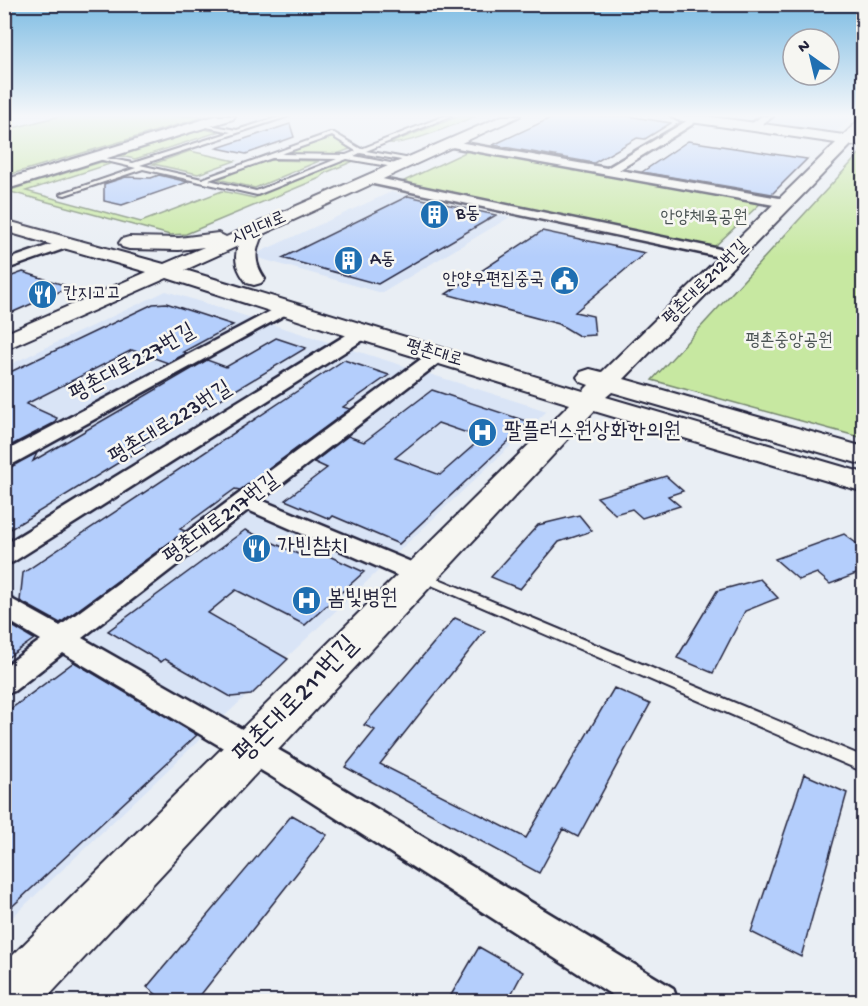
<svg xmlns="http://www.w3.org/2000/svg" width="868" height="1006" font-family="'Gochi Hand','Poor Story',sans-serif">
<rect width="100%" height="100%" fill="#e9eef4"/>
<filter id="ink" filterUnits="userSpaceOnUse"><feTurbulence type="fractalNoise" baseFrequency=".0167" numOctaves="2"/><feDisplacementMap in="SourceGraphic" scale="12" xChannelSelector="R" yChannelSelector="G"/><feConvolveMatrix kernelMatrix="1 2 1 2 8 2 1 2 1" color-interpolation-filters="sRGB"/></filter>
<g filter="url(#ink)">
<path fill="#d9e4f6" d="M720,116H853L836,132Z
M391,192L510,217L382,293L251,256Z
M166,291L547,411L5,924V367Z"/>
<path fill="#c7e8a1" stroke="#74856e" stroke-width="1.5" d="M60,116H207L5,176V130Z
M459,116H476C459,123 406,146 390,143Z
M204,129L218,132L135,159L120,156Z
M326,138H334L350,149L334,155L291,154L288,152Z
M472,149L763,201L714,247L402,182Z
M863,150V438L652,380Z
M190,151L235,161L198,174L153,164Z
M350,159L356,160L325,173L320,178L186,234L170,235L7,191L101,162L110,164L26,191L141,222L222,191L254,198Z
M268,160L319,161L255,188L218,179Z"/>
<path fill="#b4cefc" stroke="#22223b" stroke-width="1.5" fill-rule="evenodd" d="M555,116H627L671,123L645,139L637,138L594,163L493,145Z
M290,124L294,137L246,154L217,148Z
M688,141L807,159L772,194L642,172Z
M159,175L188,182L122,205L104,201V184L126,177L151,178Z
M408,196L496,215L378,284L282,258Z
M542,231L645,253L575,312L593,316L595,335L579,336L559,324L446,294Z
M23,272L70,287L4,316V279Z
M166,303L233,325L183,352L187,353L168,363L132,350L26,404L57,418L54,423L4,449V375L153,304Z
M276,338L306,348L142,446L144,447L4,533V469L37,453L33,461L207,360L226,367Z
M344,360L389,375L343,407L350,409L240,490L235,489L180,529L185,531L60,623L20,601L23,573Z
M432,390L529,422L399,544L333,516L330,519L285,500L327,468L314,462L348,436L364,442ZM438,423L482,438L440,475L395,458Z
M666,476L683,491L668,496L680,506L642,518L632,509L615,514L597,497Z
M579,515L592,531L559,542L520,589L491,577L538,525Z
M245,530L298,554L307,546L364,572L305,625L236,590L208,613L288,659L251,695L231,697L165,659L161,662L108,631Z
M844,534L864,549V571L830,584L817,573L799,580L775,559Z
M760,579L778,598L745,611L713,673L677,658L717,591Z
M455,618L485,631L380,764L526,838L614,688L650,704L578,837L563,829L539,873L345,767L375,730L364,725Z
M4,621L34,639L4,660Z
M74,662L197,735L4,914V714Z
M804,774L847,793L801,957L751,932Z
M292,815L327,835L195,1002H166L147,987Z
M479,947L523,972L507,1002H447Z"/>
<g fill="none" stroke-linecap="round" stroke-linejoin="round">
<defs>
<path id="lane" d="M282,116H289L140,165L202,179L330,133H334L361,149L444,116H451L366,151L411,159L413,162L360,153L354,156L401,165L399,168L347,159L257,195L143,169L65,195L60,194L136,168L94,158V156L133,163L231,132L197,125V123L237,130ZM332,136L356,151L346,155L281,154ZM272,158L337,159L256,191L209,180Z
M420,571L864,757V772L415,578L413,575L415,572Z"/>
<path id="street" d="M762,116H773L757,128H751V124Z
M690,119L695,122L693,124L619,170L785,199L791,203L789,206L785,207L452,147L447,144L452,141L607,168Z
M368,176L734,252L741,256L734,260L364,182V178Z
M67,239L74,243L72,246L4,270V261Z
M284,304L290,306L292,309L290,312L11,465L4,467V452Z
M362,328L368,329L370,333L368,337L13,562L4,564V545L356,329Z
M438,350L444,351L447,355L444,359L261,500L428,569L431,575L428,581L419,583L410,581L248,510L82,638L291,757L673,988L678,1002H623L269,775L63,653L14,691L4,694V667L41,640L4,618V597L13,600L60,626L432,351Z"/>
<path id="secondary" d="M215,116H235L233,119L4,190V180Z
M502,116H520L263,234C254,251 254,263 265,279L261,283L254,285L247,283C238,271 233,261 238,246L185,270L583,391L589,385L581,382L577,377L581,372L590,369L602,372L836,143L677,120L671,116H704L844,135L859,120L864,119V131L858,137L864,138V146L851,145L624,379L864,447V465L612,392L606,397L864,473V492L594,411L43,1002H4V964L570,404L354,338L167,278L4,350V334L147,272L4,231V220L164,264L204,247L179,250L129,249L122,247L119,243L122,239L129,237L179,238L218,233L226,237Z"/>
</defs>
<use href="#lane" stroke="#22223b" stroke-width="4"/>
<use href="#street" stroke="#22223b" stroke-width="5"/>
<use href="#secondary" stroke="#22223b" stroke-width="4"/>
<use href="#lane" fill="#f6f6f2" fill-rule="evenodd"/>
<use href="#street" fill="#f6f6f2" fill-rule="evenodd"/>
<use href="#secondary" fill="#f6f6f2" fill-rule="evenodd"/>
</g>
</g>
<linearGradient id="sky" x2="0" y2="1"><stop stop-color="#7dbce3"/><stop offset="0.45" stop-color="#f5f7fa"/><stop offset="1" stop-color="#f5f7fa" stop-opacity="0"/></linearGradient>
<rect width="868" height="257" fill="url(#sky)"/>
<defs>
<symbol id="building-disc" viewBox="-11 -11 22 22"><circle r="9.5" fill="#1f6fb2" stroke="#f6f6f2"/><path d="M-4-6H4V6H1V3H-1V6H-4ZM-2.5-4.3h1.7v1.8h-1.7ZM.8-4.3h1.7v1.8H.8ZM-2.5-1h1.7V.8h-1.7ZM.8-1h1.7V.8H.8Z" fill="#fff"/></symbol>
<symbol id="civic-disc" viewBox="-11 -11 22 22"><circle r="9.5" fill="#1f6fb2" stroke="#f6f6f2"/><path d="M-.6-6.5H3V-4.5H.6V-3L4-1V1h2V6H-6V1h2V-1L-.6-3ZM-1.2 2.5V6h2.4V2.5Z" fill="#fff"/></symbol>
<symbol id="restaurant-disc" viewBox="-11 -11 22 22"><circle r="9.5" fill="#1f6fb2" stroke="#f6f6f2"/><path d="M-5-6h1v4h1v-4h1v4h1v-4h1v5L-1.5 .5V6h-2V.5L-5-1ZM5-6V6H3V1.5H1.5Q1.5-4 5-6Z" fill="#fff"/></symbol>
<symbol id="hospital-disc" viewBox="-11 -11 22 22"><circle r="9.5" fill="#1f6fb2" stroke="#f6f6f2"/><path d="M-5-5h3v3.5h4V-5h3V5h-3V1.5h-4V5h-3Z" fill="#fff"/></symbol>
</defs>
<g fill-rule="evenodd">
<use href="#building-disc" x="418" y="198" width="33" height="33"/>
<use href="#building-disc" x="332" y="244" width="33" height="33"/>
<use href="#civic-disc" x="548" y="264" width="33" height="33"/>
<use href="#restaurant-disc" x="26" y="278" width="33" height="33"/>
<use href="#hospital-disc" x="466" y="416" width="33" height="33"/>
<use href="#restaurant-disc" x="240" y="532" width="33" height="33"/>
<use href="#hospital-disc" x="290" y="584" width="33" height="33"/>
</g>
<g text-anchor="middle" dominant-baseline="central" stroke-width="5" stroke-linejoin="round" paint-order="stroke">
<g font-size="18" fill="#22223b" stroke="#f6f6f2" text-anchor="start">
<text x="456" y="214">B동</text>
<text x="370" y="260">A동</text>
<text x="544" y="280" text-anchor="end">안양우편집중국</text>
<text x="63" y="294">칸지고고</text>
</g>
<g font-size="18" fill="#4b5454" stroke="#f6f6f2">
<text x="704" y="218">안양체육공원</text>
<text x="789" y="341">평촌중앙공원</text>
</g>
<g font-size="18" fill="#22223b" stroke="#f6f6f2">
<text transform="translate(259 229) rotate(-24)">시민대로</text>
<text transform="translate(706 283) rotate(-45)">평촌대로212번길</text>
<text transform="translate(434 354) rotate(16)">평촌대로</text>
</g>
<g font-size="22" fill="#22223b" stroke="#f6f6f2">
<text transform="translate(133 364) rotate(-29)">평촌대로227번길</text>
<text transform="translate(171 424) rotate(-32)">평촌대로223번길</text>
<text transform="translate(222 520) rotate(-37)">평촌대로217번길</text>
</g>
<g font-size="22" fill="#22223b" stroke="#f6f6f2" text-anchor="start">
<text x="504" y="433">팔플러스원상화한의원</text>
<text x="277" y="548">가빈참치</text>
<text x="327" y="600">봄빛병원</text>
</g>
<g font-size="27" fill="#22223b" stroke="#f6f6f2">
<text transform="translate(297 701) rotate(-46)">평촌대로211번길</text>
</g>
</g>
<rect width="868" height="1006" fill="none" stroke="#f6f6f2" stroke-width="24"/>
<rect x="12" y="12" width="844" height="982" fill="none" stroke="#22223b" stroke-width="2" filter="url(#ink)"/>
<g transform="translate(811 57) rotate(326)"><circle r="28" fill="#f6f6f2" stroke="#a1a1a9" stroke-width="1.5"/>
<path d="M0-4.5L10 22L0 15L-10 22Z" fill="#1f6fb2"/>
<text y="-9" font-size="16" font-weight="bold" text-anchor="middle" fill="#22223b">N</text>
</g>
</svg>
